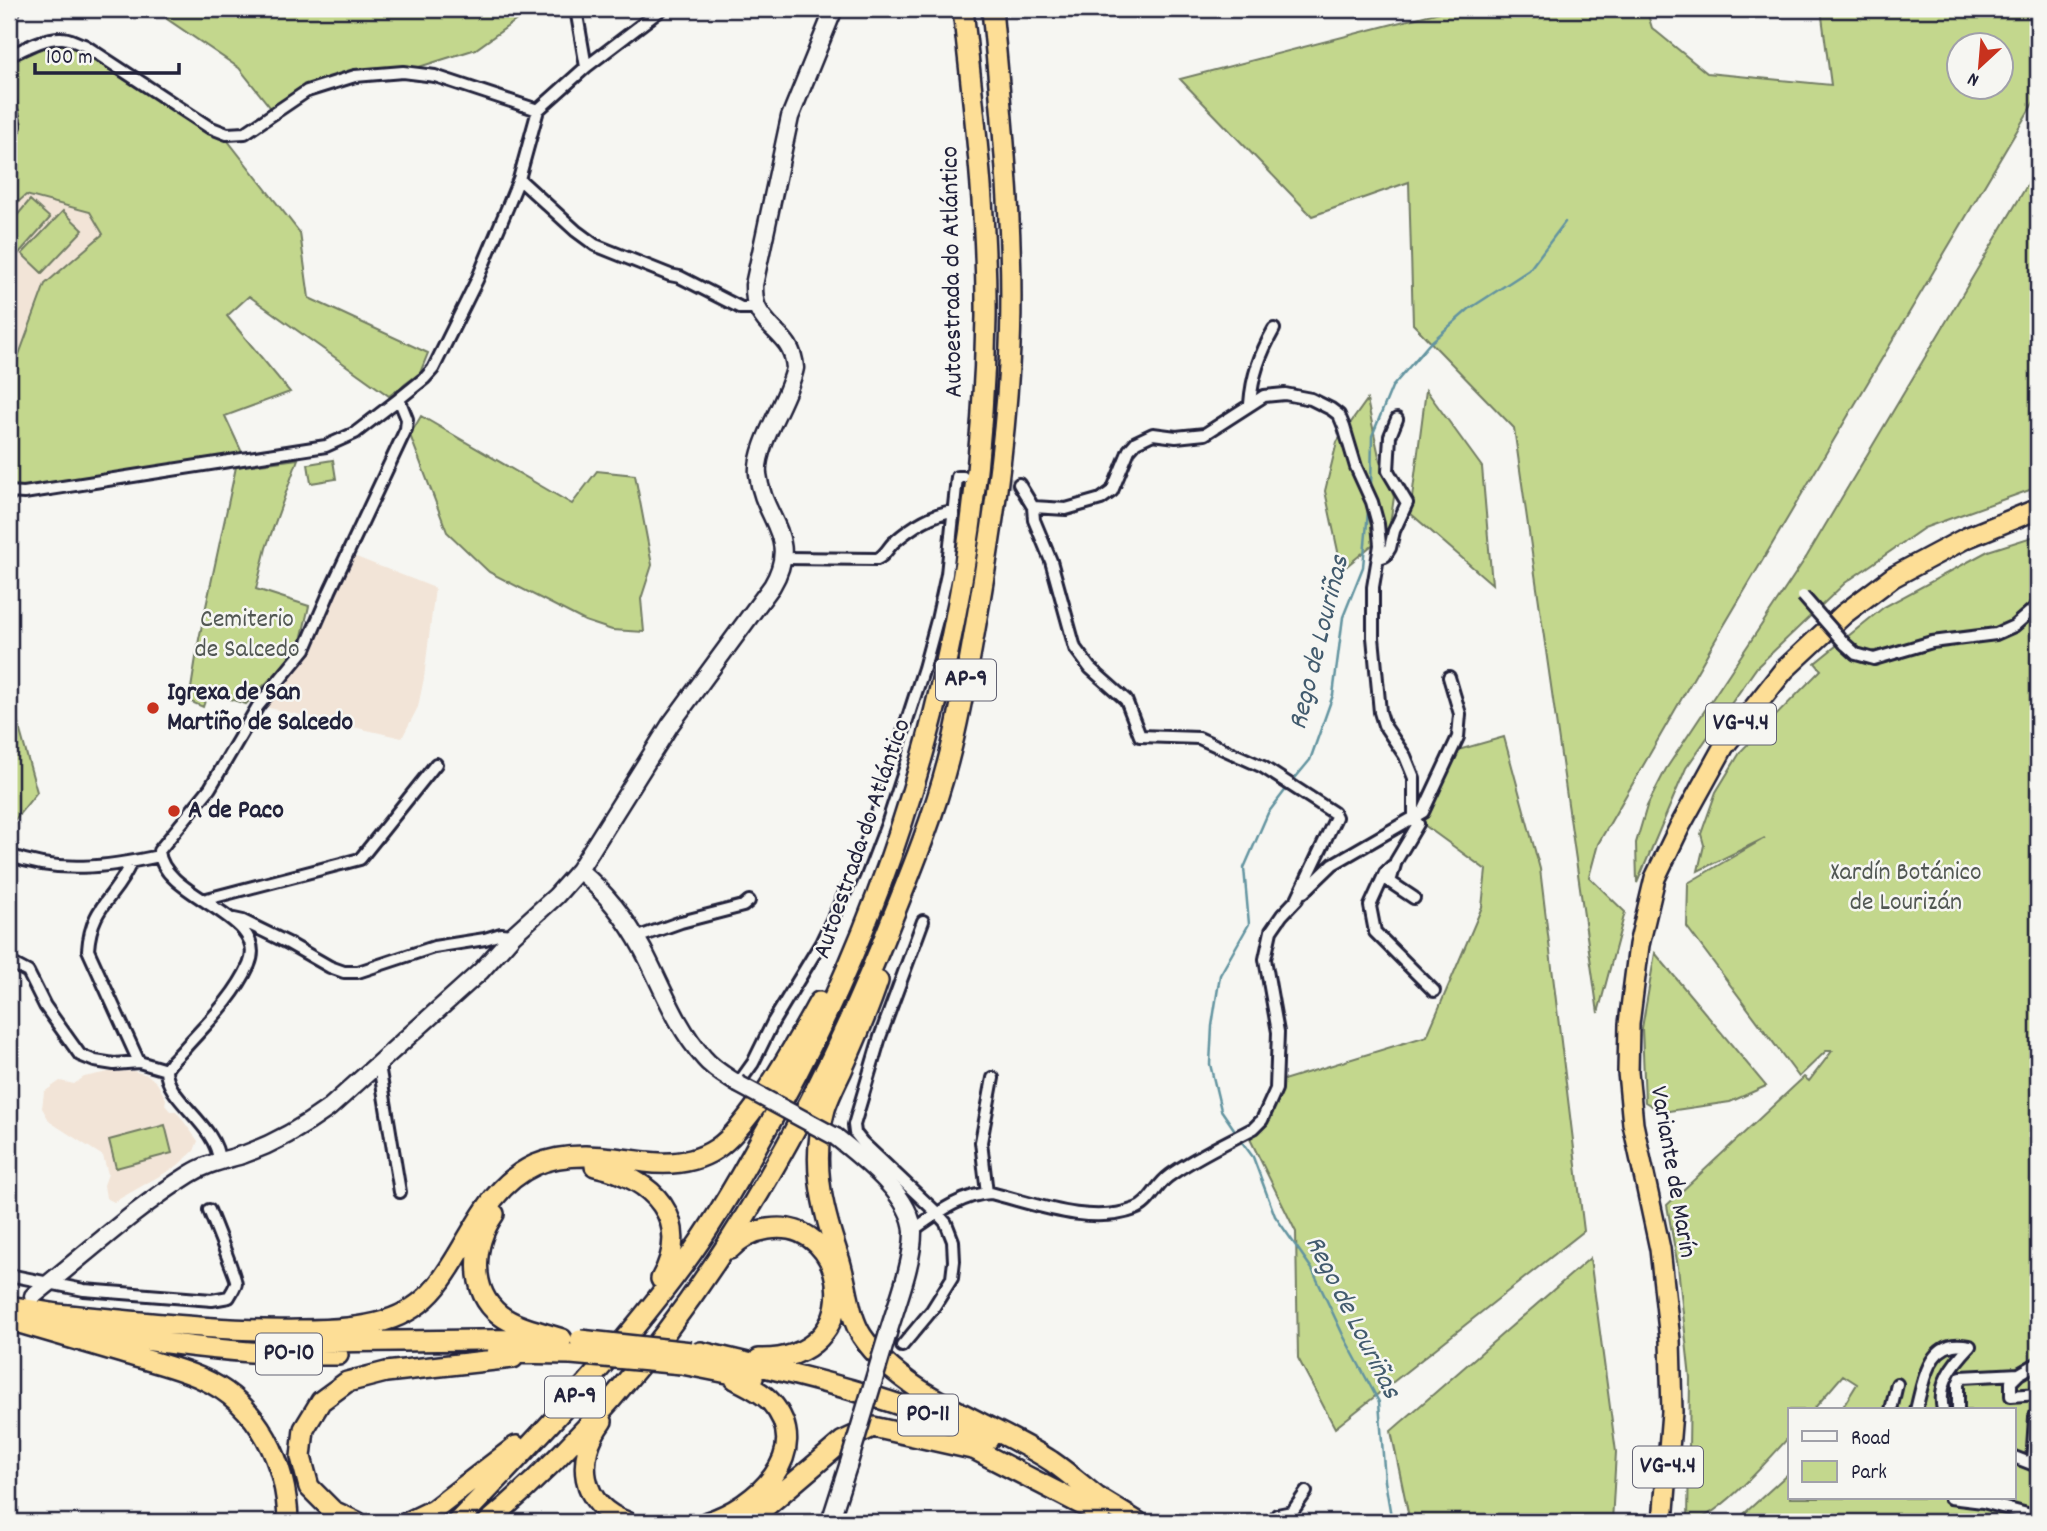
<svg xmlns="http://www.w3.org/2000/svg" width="2047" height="1531" font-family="Dekko,sans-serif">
<rect width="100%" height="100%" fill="#f6f6f2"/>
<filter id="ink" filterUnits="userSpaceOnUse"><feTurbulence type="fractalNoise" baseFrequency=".0143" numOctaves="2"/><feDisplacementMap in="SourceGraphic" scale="14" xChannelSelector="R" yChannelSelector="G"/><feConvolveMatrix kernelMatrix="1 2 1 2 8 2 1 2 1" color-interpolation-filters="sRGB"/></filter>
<g filter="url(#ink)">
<path fill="#f2e4d7" d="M26,195L90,212L103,234L45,284L16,363L9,360V213Z
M351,555L435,588L424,678L418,707L402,738L265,707L308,653Z
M133,1071L148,1075L157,1083L166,1099L165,1105L170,1111H176L198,1141L194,1151L177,1166L114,1202L106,1198L104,1185L108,1174L103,1156L50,1122L42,1108L44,1092L60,1081L74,1084L84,1077L108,1072Z"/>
<path fill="#c3d78d" stroke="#727c64" stroke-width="2" fill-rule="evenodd" d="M170,9H532L476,49L403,72L307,91L274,112L239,68L167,19Z
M1451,9H1646L1652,28L1707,73L1831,85L1821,9H2038V95L1713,644L1598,844L1589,877L1625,912L1598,1013L1514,428L1413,324L1409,182L1312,216L1180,79ZM1960,46H2002V88H1960Z
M61,38L113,70L163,97L228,141L300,233L309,298L428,353L420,373L389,396L249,296L227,316L290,392L225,416L245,459L86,484L9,488V382L45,284L103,234L90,212L26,195L9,210V139L15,126L9,111V58Z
M2038,167V487L1924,528L1845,583L1757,667L1686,768L1637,883L1636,843L1647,806L1666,769L1807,556Z
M30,200L50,218L12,261L9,258V225Z
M63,211L83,230L42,273L22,254Z
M1426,390L1482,467L1492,584L1410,513Z
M1367,400L1380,461L1394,497L1389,531L1342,570L1325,491L1337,442Z
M421,416L572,504L597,471L635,475L652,565L641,599L644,632L612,630L585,621L489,572L447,532L410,435Z
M298,459L266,548L256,589L309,606L299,649L246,704L208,692L203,707L189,701L199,639L236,467Z
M333,460L336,479L311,483L308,464Z
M2038,535V1522H1735L1790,1472V1498H2014V1410H1841L1857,1384L1843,1375L1813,1410H1790V1436C1770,1458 1715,1522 1688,1522L1690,1378L1678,1267L1667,1205L1804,1077L1809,1081L1832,1051H1826L1799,1077L1687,927L1688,883L1765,838L1698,871L1704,845L1701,834L1716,792L1741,751L1821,670L1815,663L1884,607L1988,551Z
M9,691L37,792L9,827Z
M1504,737L1540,869L1584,1231L1335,1428L1298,1358L1296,1232L1250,1139L1271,1119L1280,1081L1427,1036L1482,907L1486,870L1420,822L1458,750Z
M1655,953L1766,1086L1730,1102L1662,1112L1645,1102L1642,1028Z
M165,1125L172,1153L116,1168L109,1140Z
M1590,1258L1616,1452L1612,1522H1410L1391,1431Z"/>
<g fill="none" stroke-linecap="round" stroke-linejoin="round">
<path stroke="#6394a0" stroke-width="2.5" d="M1371,487L1372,436L1392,387L1429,344L1469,309L1529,270L1565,222
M1291,783L1310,760L1333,695L1343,617L1363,567L1368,511
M1234,1129L1221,1110L1210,1064L1212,1026L1220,975L1249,924L1244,868L1268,813L1287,788
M1242,1142L1253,1157L1275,1216L1312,1269L1344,1337L1379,1402L1385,1481L1392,1522"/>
<path stroke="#cccccd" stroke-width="10" stroke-dasharray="10 5" stroke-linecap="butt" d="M973,479L1019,484"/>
<defs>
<path id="street" d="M576,9L586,67
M9,19L15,9
M9,56C24,49 45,37 62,38C69,38 77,43 84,45L209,127L227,134L245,133L307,91L355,76L403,72L435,76L538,110
M9,100L15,126L9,139
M519,179L576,231L595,245L670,275L680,277L741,308H757
M1250,404C1252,376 1260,354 1274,329
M1019,484L1033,507L1066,509L1101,499L1112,491L1129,450L1136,442L1153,434L1176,437L1205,434L1264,396L1285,394L1311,399L1331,409L1339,415L1344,427L1356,467L1372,502L1378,524L1380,545L1373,587V637L1380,712L1384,725L1405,756L1414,778V818L1418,824L1396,861L1390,882L1414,898
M9,492L24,493L326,446L355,433L399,399
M784,558L877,559C885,556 887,549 893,543C910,528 931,514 953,511
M1379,558L1385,556L1390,548L1394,531L1407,503L1388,471L1390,436L1397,419
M1845,644L1856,654L1874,659L1932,642L1996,634L2014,626L2038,605
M9,855C58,874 109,867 159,856
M131,862C116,899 91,904 88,950L139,1062
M1392,866L1385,873L1370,906L1375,932L1434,991
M1304,892L1333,864L1423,812L1458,737L1460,714L1449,677
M203,900L360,859L436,764
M234,919L243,921L288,943L330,967L344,972H358L434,947L485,939L501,934L513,935
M636,938L681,922L743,906L749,901
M9,962L28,972L45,1006L80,1055L95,1061L114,1064L139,1062L166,1070
M379,1065L400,1192
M738,1084L753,1063L773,1022L821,943L854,874L875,819L924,668L937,620L947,574L957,477H963
M219,1161C217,1125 166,1100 166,1070C170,1062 177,1057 183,1050C207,1023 234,998 249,965C271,914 163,899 159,851L210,788L258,706L305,649L330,591L406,429L407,419L399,399L425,378L433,369L477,280L508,206L519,179L538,110L586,67L662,9
M987,1193L981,1142L993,1078
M913,1230C936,1214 962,1194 991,1193C1035,1204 1090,1226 1135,1209C1150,1204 1156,1185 1169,1176C1195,1157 1226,1143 1254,1128L1262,1120L1276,1089L1278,1032L1265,959L1271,931L1282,915L1297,899L1336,817L1334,813L1263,767L1199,738L1140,736L1126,700L1090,668L1075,648L1051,561L1034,520L1033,507
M9,1275L84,1290L212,1300L229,1297C231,1293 235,1288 236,1283C237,1279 213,1220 209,1210
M902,1346L932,1310L952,1278L954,1261L953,1241L946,1223L937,1213L863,1143L855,1133L854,1125L880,1037L923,921
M2038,1363L2019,1374L2011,1382V1396L2038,1394
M1891,1410L1897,1384
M1916,1410C1922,1388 1926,1350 1953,1345C1959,1344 1965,1345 1970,1346
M1943,1410C1937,1383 1953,1364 1970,1346
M1958,1410V1384L1961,1377L2019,1374
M2014,1457L2032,1464L2035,1417L2038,1411
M1950,1498L1983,1502L2038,1517
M1274,1522L1277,1515L1292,1512L1306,1492"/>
<path id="secondary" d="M579,870C605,892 627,920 643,950C662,986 676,1027 704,1058C713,1069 726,1076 738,1084
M836,1137C862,1158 912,1196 913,1232C913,1263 897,1303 888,1333
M33,1296C85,1255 134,1209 190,1174C207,1163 226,1160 245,1154C275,1143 303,1127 329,1108L481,971L513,935L556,896L579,870L670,725L772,586C801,537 763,520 758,474C755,445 789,399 795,368C793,336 768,332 757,307C754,300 754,292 754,285L790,117L834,9
M830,1522L848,1466"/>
<path id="highway" d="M878,981C868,1012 855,1041 842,1070C836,1083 829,1096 825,1109C811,1161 821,1205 838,1255C847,1280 848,1315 862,1336C904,1398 991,1422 1051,1461C1067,1472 1082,1485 1097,1497
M595,1166C653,1178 694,1220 661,1279
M494,1214C473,1244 469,1291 500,1315C517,1328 542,1332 562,1339
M730,1249C740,1238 754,1231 768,1229C852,1216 870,1362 759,1359
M9,1306L70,1316
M57,1314C138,1321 219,1332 300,1330C328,1330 357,1329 384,1321C404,1315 423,1303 436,1287C469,1247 484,1188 535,1165C569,1150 609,1157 645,1162C669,1165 695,1163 716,1149C752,1125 797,1041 819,1002
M9,1320C46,1331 84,1342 122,1353C149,1361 177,1367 203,1379C259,1404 287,1464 288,1522
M48,1325C144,1341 240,1356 338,1355
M319,1342L548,1339
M701,1352C799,1375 896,1397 988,1440
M497,1353L571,1354
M682,1364L753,1378
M602,1421C575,1457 579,1505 627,1522
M962,1443L1100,1514
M1089,1492L1138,1522
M357,1522L333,1511L309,1487L301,1457L304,1429L321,1401L347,1382L386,1372L513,1358
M408,1522L433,1510L516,1446
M457,1522C536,1440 615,1357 683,1265C713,1225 738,1181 762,1137C906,889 982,603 986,317C987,213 974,111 963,9
M488,1522C673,1365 804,1143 892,919C913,867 934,815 948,761C960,716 968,669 976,623C991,537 1004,453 1009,366C1016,247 1003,128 992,9
M707,1522C754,1508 816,1453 771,1402C762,1392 747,1385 735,1379
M741,1522L762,1510L843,1441L873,1427L972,1449
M1663,1522L1672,1412L1670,1340L1660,1249L1633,1124L1628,1072L1629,1024L1639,945L1655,878L1680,826L1724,746L1784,670L1844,614L1893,577L1966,538L2038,509"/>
</defs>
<use href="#street" stroke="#22223b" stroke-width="16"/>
<use href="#secondary" stroke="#22223b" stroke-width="21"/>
<use href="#highway" stroke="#22223b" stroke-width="24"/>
<use href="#street" stroke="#f6f6f2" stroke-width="10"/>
<use href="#secondary" stroke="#f6f6f2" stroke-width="16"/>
<use href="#highway" stroke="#fdde96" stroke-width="19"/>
<defs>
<path id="street-bridge" d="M1803,596L1845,644"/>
<path id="secondary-bridge" d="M738,1084L836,1137
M848,1466L888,1333"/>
<path id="highway-bridge" d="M580,1340L691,1352
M571,1354L682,1364"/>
</defs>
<use href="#street-bridge" stroke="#22223b" stroke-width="16" stroke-linecap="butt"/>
<use href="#secondary-bridge" stroke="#22223b" stroke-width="21" stroke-linecap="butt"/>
<use href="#highway-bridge" stroke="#22223b" stroke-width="24" stroke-linecap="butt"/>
<use href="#street-bridge" stroke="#f6f6f2" stroke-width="10"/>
<use href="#secondary-bridge" stroke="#f6f6f2" stroke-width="16"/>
<use href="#highway-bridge" stroke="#fdde96" stroke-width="19"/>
</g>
</g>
<g fill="#c8321e" stroke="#f6f6f2" stroke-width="2.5">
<circle cx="153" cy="708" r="7"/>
<circle cx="174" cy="811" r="7"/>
</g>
<g text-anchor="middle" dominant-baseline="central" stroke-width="5" stroke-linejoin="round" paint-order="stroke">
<g fill="#f6f6f2" stroke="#626272" stroke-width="2">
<rect x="936" y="659.5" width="60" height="41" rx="5"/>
<rect x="1706" y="703.5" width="70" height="41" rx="5"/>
<rect x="256" y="1333.5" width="66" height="41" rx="5"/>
<rect x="545" y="1376.5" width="60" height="41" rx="5"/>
<rect x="898" y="1394.5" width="60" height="41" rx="5"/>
<rect x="1633" y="1446.5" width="70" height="41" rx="5"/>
</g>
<g font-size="24" font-weight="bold" fill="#22223b">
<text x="966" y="680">AP-9</text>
<text x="1741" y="724">VG-4.4</text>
<text x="289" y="1354">PO-10</text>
<text x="575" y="1397">AP-9</text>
<text x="928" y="1415">PO-11</text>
<text x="1668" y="1467">VG-4.4</text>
</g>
<g font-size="26" fill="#22223b" stroke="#f6f6f2">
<text transform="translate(953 272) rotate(-91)">Autoestrada do Atlántico</text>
<text transform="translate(863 839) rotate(-71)">Autoestrada do Atlántico</text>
<text transform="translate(1672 1172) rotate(80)">Variante de Marín</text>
</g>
<g font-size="26" fill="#525854" stroke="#f6f6f2">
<text x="247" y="620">Cemiterio<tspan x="247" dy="30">de Salcedo</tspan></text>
<text x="1906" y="873">Xardín Botánico<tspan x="1906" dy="30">de Lourizán</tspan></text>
</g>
<g font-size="26" font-weight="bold" fill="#22223b" stroke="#f6f6f2" text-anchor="start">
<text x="167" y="693">Igrexa de San<tspan x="167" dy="30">Martiño de Salcedo</tspan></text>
<text x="188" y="811">A de Paco</text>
</g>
<g font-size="28" font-style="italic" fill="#425b6e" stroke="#f6f6f2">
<text transform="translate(1321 643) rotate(-76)">Rego de Louriñas</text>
<text transform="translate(1351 1318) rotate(63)">Rego de Louriñas</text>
</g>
</g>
<rect width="2047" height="1531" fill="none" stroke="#f6f6f2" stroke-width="35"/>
<rect x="18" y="18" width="2012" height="1496" fill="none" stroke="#22223b" stroke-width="2.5" filter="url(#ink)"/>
<rect x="1788" y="1408" width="228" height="91" fill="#f6f6f2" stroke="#a1a1a9" stroke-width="2"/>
<rect x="1802" y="1431" width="35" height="10" fill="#f6f6f2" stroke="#a1a1a9" stroke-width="2"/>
<text x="1851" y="1444" font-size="21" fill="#22223b">Road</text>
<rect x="1802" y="1461" width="35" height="21" fill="#c3d78d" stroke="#a1a1a9" stroke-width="2"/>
<text x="1851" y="1478" font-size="21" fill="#22223b">Park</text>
<g transform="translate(1980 66) rotate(206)"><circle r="33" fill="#f6f6f2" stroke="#a1a1a9" stroke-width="2"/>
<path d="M0-5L12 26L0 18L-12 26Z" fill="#c8321e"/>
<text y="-10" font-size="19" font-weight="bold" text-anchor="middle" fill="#22223b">N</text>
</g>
<path d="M35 63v10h144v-10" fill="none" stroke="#22223b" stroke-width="3.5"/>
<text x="46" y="63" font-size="21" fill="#22223b" stroke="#f6f6f2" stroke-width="5" paint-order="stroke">100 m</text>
</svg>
